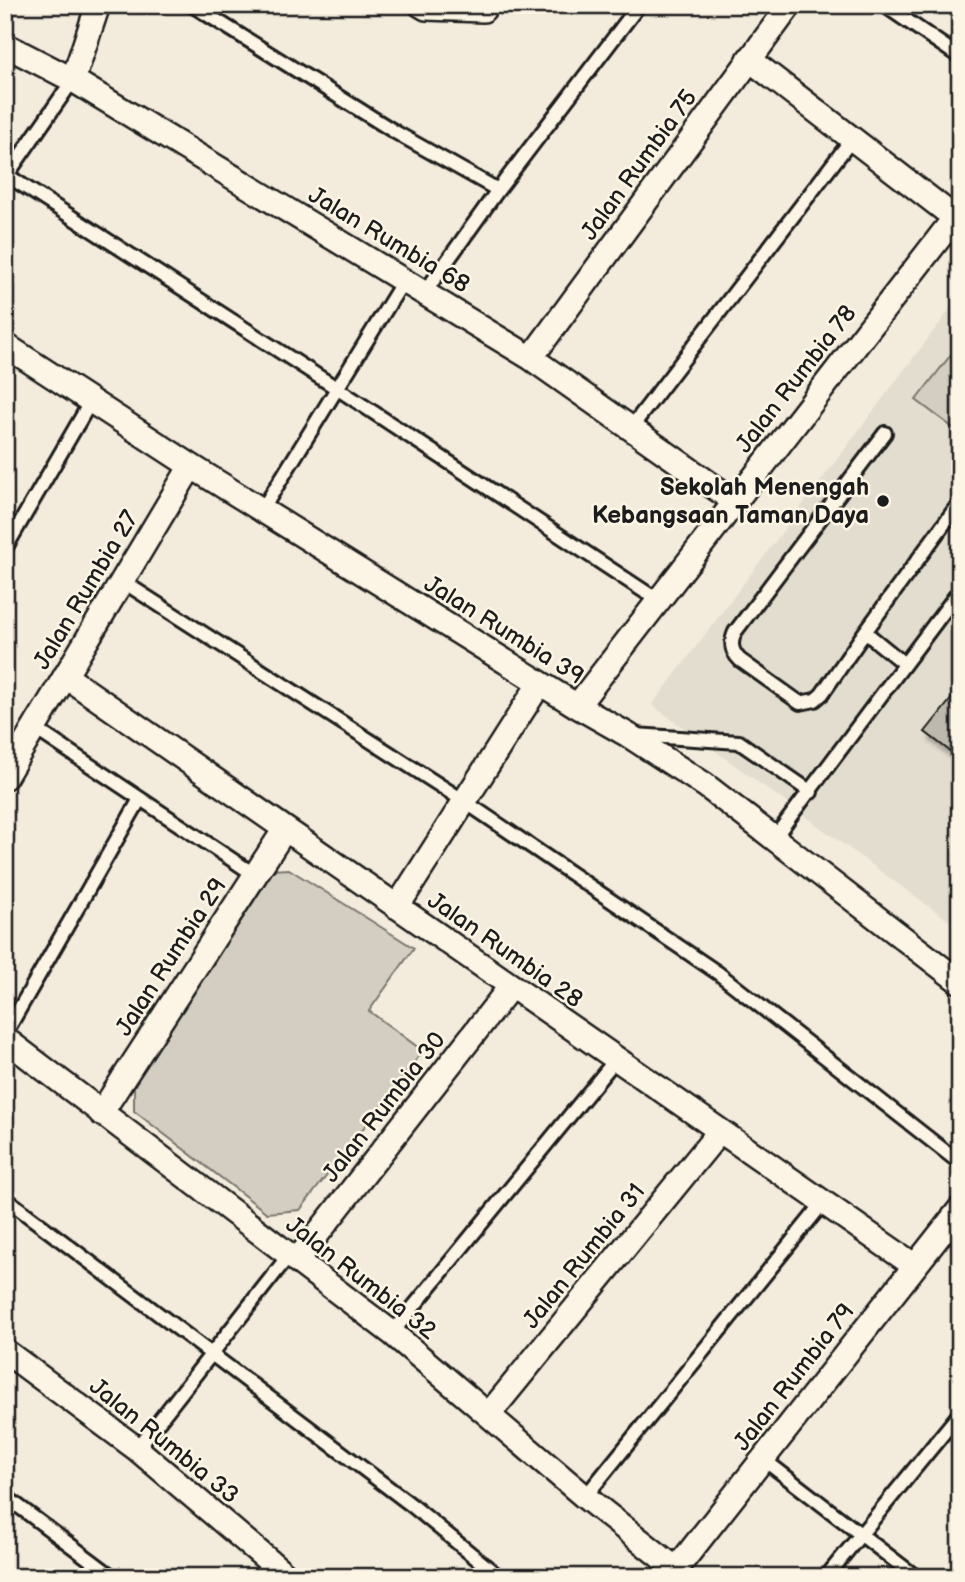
<svg xmlns="http://www.w3.org/2000/svg" width="965" height="1582" font-family="'Balsamiq Sans',sans-serif">
<defs>
<filter id="shadow"><feDropShadow dx="4.5" dy="8" stdDeviation="2" flood-color="#0004"/></filter>
</defs>
<rect width="100%" height="100%" fill="#f3ecdd"/>
<filter id="ink" filterUnits="userSpaceOnUse"><feTurbulence type="fractalNoise" baseFrequency=".0143" numOctaves="2"/><feDisplacementMap in="SourceGraphic" scale="14" xChannelSelector="R" yChannelSelector="G"/><feConvolveMatrix kernelMatrix="1 2 1 2 8 2 1 2 1" color-interpolation-filters="sRGB"/></filter>
<g filter="url(#ink)">
<path fill="#e3ddcf" d="M960,296V929L652,705Z"/>
<path fill="#d3cec1" stroke="#78756e" stroke-width="2" d="M960,343V433L916,400Z
M289,869L414,948L369,1011L423,1051L300,1210L267,1213L134,1111V1083L270,870Z"/>
<path fill="#beb9ae" stroke="#1c1c1c" stroke-width="2" filter="url(#shadow)" d="M960,688V759L925,732Z"/>
<g fill="none" stroke-linecap="round" stroke-linejoin="round">
<defs>
<path id="service" d="M192,5L395,132L498,190
M884,5L960,57
M5,174L338,389L659,601
M5,178L73,80
M425,292L498,190L639,5
M630,429L852,139
M885,433L735,632C730,643 731,651 740,660L800,703L815,700L822,694L865,632L903,663
M262,510L404,280
M5,549L91,401
M122,581L464,801L718,973L960,1163
M865,632L960,502
M34,728L255,875
M635,735L739,742L811,792
M775,837L960,590
M5,1034L140,799
M5,1198L414,1507L499,1577
M392,1333L616,1059
M137,1449L289,1255
M763,1459L916,1577
M5,1496L113,1577
M585,1497L823,1203
M826,1577L960,1413"/>
<path id="minor" d="M421,5L426,8L483,10L487,5
M5,45L73,80L531,358L734,501
M749,59L955,218
M73,80L98,5
M5,345L191,466L577,706L628,735L705,785L960,982
M531,358L790,5
M65,676L915,1266
M577,706L960,211
M5,777L191,466
M397,907L540,683
M5,1039L392,1333L585,1497L676,1569
M101,1113L285,829
M298,1259L511,986
M5,1351L137,1449L288,1577
M489,1414L720,1131
M670,1577L960,1209"/>
</defs>
<use href="#service" stroke="#1c1c1c" stroke-width="18"/>
<use href="#minor" stroke="#1c1c1c" stroke-width="28"/>
<use href="#service" stroke="#fcf5e5" stroke-width="12"/>
<use href="#minor" stroke="#fcf5e5" stroke-width="23"/>
</g>
</g>
<circle fill="#1c1c1c" stroke="#fcf5e5" stroke-width="2.5" cx="883" cy="501" r="7"/>
<g text-anchor="middle" dominant-baseline="central" stroke-width="5" stroke-linejoin="round" paint-order="stroke">
<g font-size="24" fill="#1c1c1c" stroke="#fcf5e5">
<text transform="translate(639 165) rotate(-54)">Jalan Rumbia 75</text>
<text transform="translate(389 240) rotate(31)">Jalan Rumbia 68</text>
<text transform="translate(796 379) rotate(-52)">Jalan Rumbia 78</text>
<text transform="translate(86 590) rotate(-59)">Jalan Rumbia 27</text>
<text transform="translate(504 630) rotate(32)">Jalan Rumbia 39</text>
<text transform="translate(505 950) rotate(35)">Jalan Rumbia 28</text>
<text transform="translate(171 957) rotate(-57)">Jalan Rumbia 29</text>
<text transform="translate(384 1107) rotate(-52)">Jalan Rumbia 30</text>
<text transform="translate(584 1256) rotate(-51)">Jalan Rumbia 31</text>
<text transform="translate(361 1278) rotate(38)">Jalan Rumbia 32</text>
<text transform="translate(794 1377) rotate(-52)">Jalan Rumbia 79</text>
<text transform="translate(164 1441) rotate(39)">Jalan Rumbia 33</text>
</g>
<g font-size="24" font-weight="bold" fill="#1c1c1c" stroke="#fcf5e5" text-anchor="end">
<text x="869" y="487">Sekolah Menengah<tspan x="869" dy="28">Kebangsaan Taman Daya</tspan></text>
</g>
</g>
<rect width="965" height="1582" fill="none" stroke="#fcf5e5" stroke-width="28"/>
<rect x="14" y="14" width="937" height="1554" fill="none" stroke="#1c1c1c" stroke-width="2.5" filter="url(#ink)"/>
</svg>
